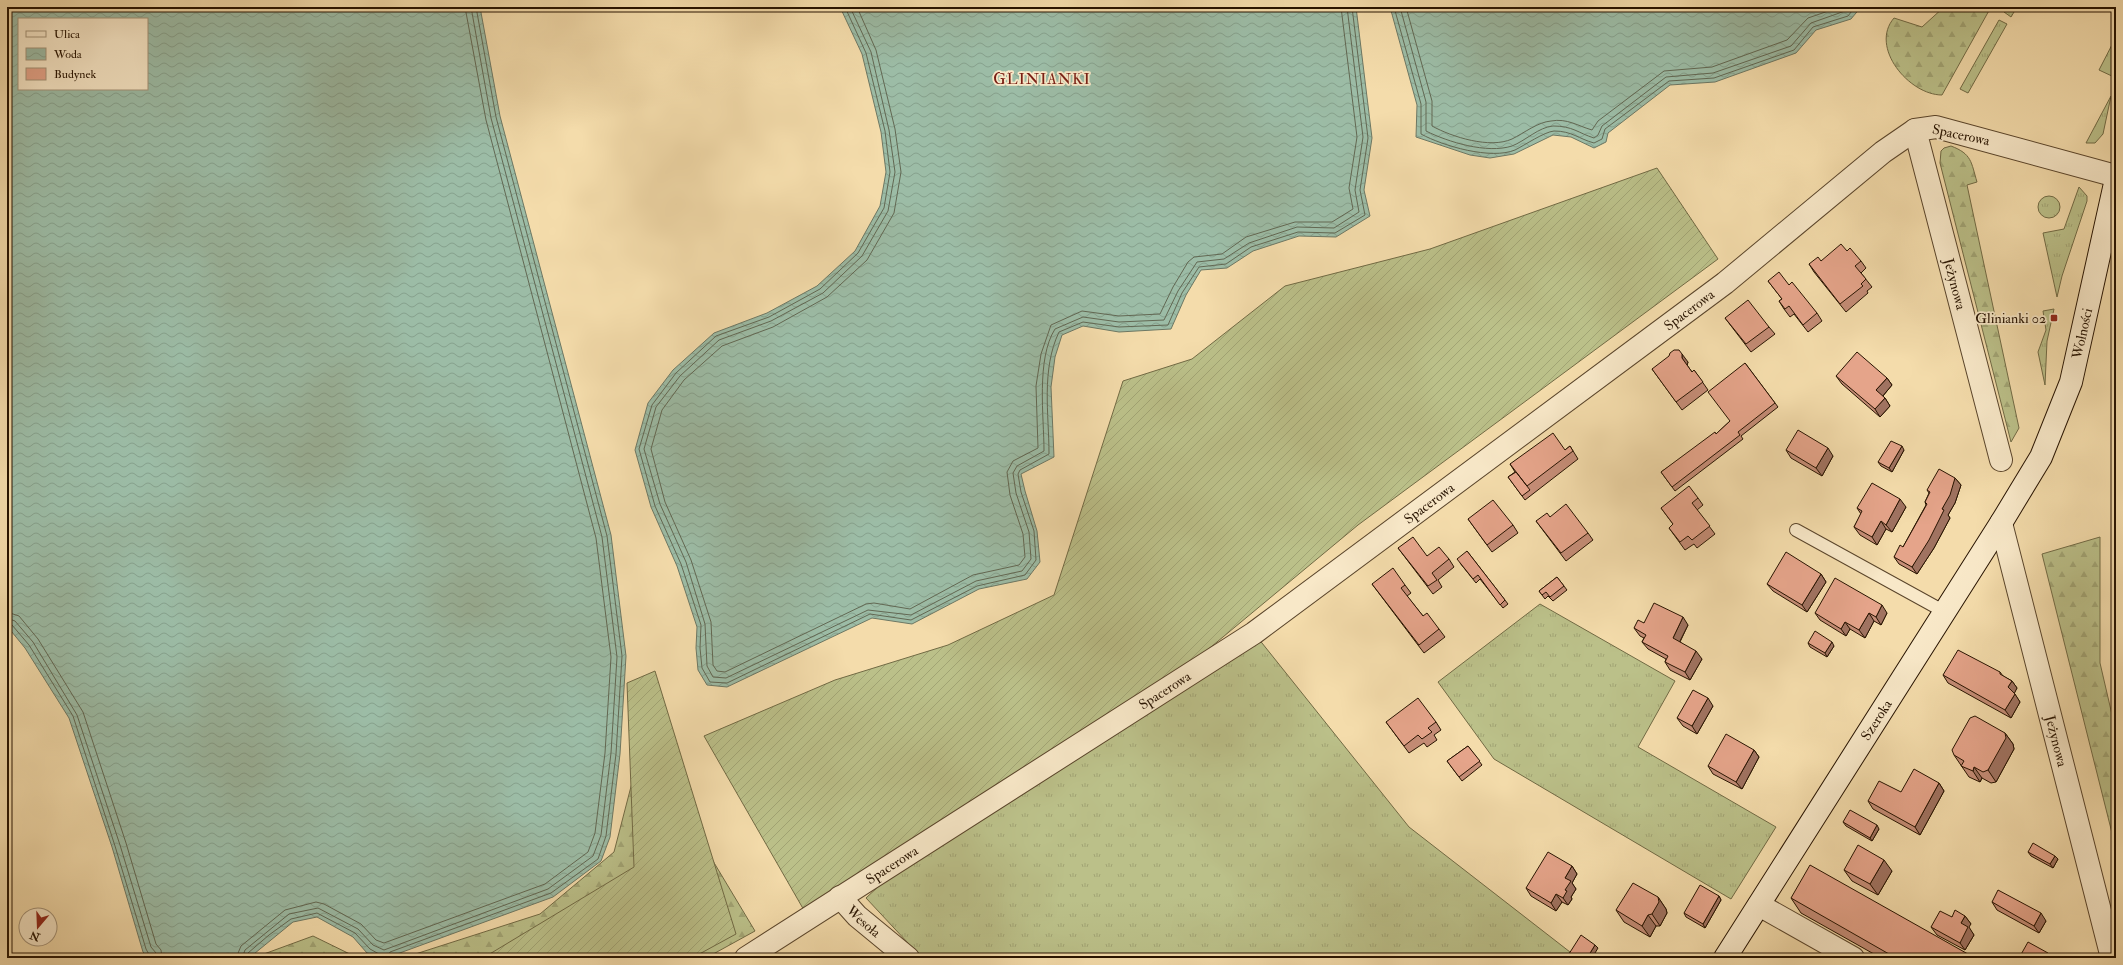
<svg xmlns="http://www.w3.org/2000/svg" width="2123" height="965" font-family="'IM FELL Double Pica',serif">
<defs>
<pattern id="grass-tufts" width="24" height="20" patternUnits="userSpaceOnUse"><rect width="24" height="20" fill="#bbc089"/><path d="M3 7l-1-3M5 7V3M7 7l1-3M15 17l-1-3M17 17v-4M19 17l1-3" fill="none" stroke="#a1a474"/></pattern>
<pattern id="forest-firs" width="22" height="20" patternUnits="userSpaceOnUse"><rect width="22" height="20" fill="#bbc089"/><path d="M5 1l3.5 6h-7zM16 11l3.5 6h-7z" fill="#a1a474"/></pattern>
<pattern id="garden-furrows" width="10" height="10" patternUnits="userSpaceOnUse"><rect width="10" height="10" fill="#bbc089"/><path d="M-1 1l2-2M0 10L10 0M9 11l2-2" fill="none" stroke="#a1a474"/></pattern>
<pattern id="water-waves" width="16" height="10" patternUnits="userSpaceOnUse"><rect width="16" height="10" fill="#9cbca6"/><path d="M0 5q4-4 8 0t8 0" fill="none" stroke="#86a18d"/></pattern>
</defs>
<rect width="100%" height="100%" fill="#f4dcab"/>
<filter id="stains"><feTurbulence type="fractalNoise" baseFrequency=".005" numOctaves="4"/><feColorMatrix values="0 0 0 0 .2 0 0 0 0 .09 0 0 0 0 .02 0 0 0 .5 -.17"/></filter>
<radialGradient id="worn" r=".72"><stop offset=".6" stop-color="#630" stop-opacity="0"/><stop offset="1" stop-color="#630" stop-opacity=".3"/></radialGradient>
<path fill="url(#grass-tufts)" stroke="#716a44" d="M2007,7H2017L2011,17L2004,12Z
M1999,20L2007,24L1968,93L1960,89Z
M2116,37V71L2114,77L2099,70Z
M2111,96L2103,134L2095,143H2086Z
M2079,187L2087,196V201L2062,276L2057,297L2043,233L2064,229Z
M2038 207a11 11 0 1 1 22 0a11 11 0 1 1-22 0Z
M2054,309L2047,341L2045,385L2038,352L2046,330L2043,311Z
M1540,604L1675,681L1638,747L1776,827L1731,899L1494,759L1438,682Z
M1258,638L1409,827L1570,952L1567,958H922L866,898L895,871Z"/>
<path fill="url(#forest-firs)" stroke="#716a44" d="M1944,7H1991L1942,95C1909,95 1869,47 1894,18L1922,27Z
M1951,146C1972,154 1971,162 1977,182L1967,185L2019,428L2011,442L1940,163L1941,151L1944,148Z
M2100,537V663L2116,732V849L2042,554Z
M641,748L683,811L755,931L706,958H403L540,914L614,852Z
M313,936L358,958H253Z"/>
<path fill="url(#garden-furrows)" stroke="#716a44" d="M1657,168L1718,259L1358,525L1188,666L805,912L704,736L835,680L948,645L1054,595L1123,381L1192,359L1285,286L1430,249Z
M655,671L736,934L692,958H483L634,867L627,683Z"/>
<path fill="url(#water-waves)" stroke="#6d7864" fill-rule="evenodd" d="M7,7H480L500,116L611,535L626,656L620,754L610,837L601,861L553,897L386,958L367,953L353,937L317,917L293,922L249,958H149L143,952L112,847L69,718L25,648L7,626ZM19,19H147V89H19Z
M840,7H1356L1372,138L1364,190L1370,216L1336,237L1299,236L1253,251L1227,268L1201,270L1186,295L1171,329L1119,332L1083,326L1062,335L1055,357L1051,387L1054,457L1021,474L1025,491L1037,531L1040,562L1027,579L979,589L912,624L872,618L727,687L707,685L698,670L696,648L697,627L677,566L651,507L635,450L648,403L673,370L714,333L767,313L817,286L855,251L880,206L886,172L881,132L862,54Z
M1390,7H1861L1851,19L1816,30L1796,53L1715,82L1670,85L1608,133L1606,142L1594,148L1571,137L1553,135L1514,154L1490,158L1470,155L1416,137L1417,105Z"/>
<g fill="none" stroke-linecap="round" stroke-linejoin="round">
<path stroke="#626853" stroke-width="1" d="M845,7L866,53L885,131L890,172L884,208L858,253L820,289L769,317L716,336L676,373L652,405L639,449L655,506L681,564L701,625L700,648L702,668L710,682L727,683L870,614L911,620L977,586L1025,575L1036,560L1034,531L1021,492L1018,474L1020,470L1049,454C1049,414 1041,370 1059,332L1083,322L1119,327L1168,325L1182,293L1199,267L1226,264L1251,247L1298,232L1335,233L1365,215L1360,190L1368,138L1352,7
M850,7L871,52L889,130L895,172L888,211L862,256L823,293L771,321L719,340L680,376L656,407L644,449L660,504L686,562L705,624L707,666L713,677L726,678L868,610L911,615L976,581L1022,571L1031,559L1029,532L1016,493L1013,473L1017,466L1044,451C1044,417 1036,359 1055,329L1083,317L1119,322L1164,320L1178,291L1197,262L1224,259L1249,243L1297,227L1334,228L1359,212L1355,190L1363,137L1347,7
M857,7L876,50L895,129L901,172L894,213L867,260L827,297L773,327L722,346L684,380L662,410L651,449L665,502L691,560L711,622L713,665L717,671L725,672L866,604L874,603L910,609L973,575L1019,565L1025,557L1023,534L1010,495L1007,472L1013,461L1038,448L1036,386L1041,354L1051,325L1082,311L1119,316L1160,314L1173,287L1188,262L1194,257L1222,254L1246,237L1295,222H1332L1353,209L1349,188L1357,137L1341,7
M1394,7L1421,104V134C1443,146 1491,160 1515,150C1525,145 1544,132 1554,131C1572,131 1579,139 1594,143L1602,139L1605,129L1669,81L1714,78L1794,50L1813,27L1848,16L1855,7
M1400,7L1426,102V131C1448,142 1487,154 1512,146C1525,141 1539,127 1553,126C1573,126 1578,133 1594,138L1598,135L1602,126L1666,77L1713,73L1791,46L1811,23L1845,11L1849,7
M1406,7L1432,101V126C1452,137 1490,149 1512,139C1524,133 1538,122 1551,121C1567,118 1578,126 1592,130L1598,121L1664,71L1712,67L1787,40L1808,18L1840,7
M7,612L19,616L38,639L83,712L126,843L156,944L161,950L162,958
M7,618L15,621L33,642L77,715L120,845L151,947L156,953V958
M7,623L12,625L29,645L73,716L115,846L146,949L151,958
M236,958L241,946L285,910L316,902L324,904L361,924L376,940L384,943L545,884L588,852L595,833L605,753L611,657L596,538L486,120L465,7
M242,958L245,950L289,914L318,908L358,929L373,945L384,950L548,889L593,856L601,835L611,753L617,657L602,537L491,118L471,7
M247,958L248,953L269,935L291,919L317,913L355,933L370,949L379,954L381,958
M387,958L390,952L551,893L598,859L606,836L616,754L622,656L607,536L496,117L476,7"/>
<defs>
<path id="lane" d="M1796,530L1945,612"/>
<g id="street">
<path id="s1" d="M1915,130L2001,460"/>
<path id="s2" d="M2001,523L2112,958"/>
<path id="s3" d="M840,897L857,916L908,958"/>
<path d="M1759,905L1853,958"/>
<path id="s4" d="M746,958L1254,633L1725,283L1883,152L1915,130L1936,127L2116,176"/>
</g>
<g id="secondary">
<path id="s5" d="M1725,958L2001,523L2041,457L2071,382L2116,179"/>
</g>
</defs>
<use href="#lane" stroke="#5a452b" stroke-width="14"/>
<use href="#street" stroke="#5a452b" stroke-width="24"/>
<use href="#secondary" stroke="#271300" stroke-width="24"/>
<use href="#lane" stroke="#f8e8c8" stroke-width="12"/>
<use href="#street" stroke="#f8e8c8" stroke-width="22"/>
<use href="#secondary" stroke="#f8e8c8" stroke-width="22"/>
</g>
<path fill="#c58d77" stroke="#271300" d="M1847,251L1861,261L1866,268L1861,273L1872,287L1867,291L1868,293L1846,312L1814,272L1809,264L1821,261Z
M1768,281L1789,285L1817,313L1822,321L1808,332L1794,314L1790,317L1784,309L1779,301L1782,299Z
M1725,318L1769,327L1775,334L1751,352Z
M1688,362L1687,365L1692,372L1694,370L1708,390L1682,410L1652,369Z
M1745,363L1778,407L1741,436L1743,439L1675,491L1661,472L1716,434L1730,421Z
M1836,376L1887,378L1892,385L1883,396L1885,398L1890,406L1880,417L1842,384Z
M1570,446L1578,459L1525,500L1508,477L1515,472L1510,464L1565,450Z
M1786,450L1833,456L1822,476L1791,458Z
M1904,450L1892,472L1881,466L1878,462Z
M1955,478L1961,485L1955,503L1948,515L1950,518L1934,548L1917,574L1899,564L1894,557L1903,547L1926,505L1925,502L1929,493L1927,490Z
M1698,498L1703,505L1697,510L1715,534L1697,548L1694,544L1685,550L1669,528L1673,524L1661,508Z
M1906,507L1892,532L1886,529L1877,545L1860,535L1854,527L1861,514L1857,508Z
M1550,517L1588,533L1593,540L1566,561L1536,521Z
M1468,519L1513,525L1518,533L1492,552Z
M1398,548L1427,556L1449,559L1454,567L1438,580L1442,587L1433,594Z
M1467,551L1508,604L1503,608L1480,579L1476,583L1460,563Z
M1821,574L1826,582L1807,612L1773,591L1767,584Z
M1557,577L1567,590L1553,601L1548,596L1545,599L1539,591Z
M1372,584L1405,585L1411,593L1407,596L1423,616L1439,629L1445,637L1424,653Z
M1815,613H1887L1881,625L1874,621L1865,638L1850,629L1846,636L1820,620Z
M1644,623L1688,625L1680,642L1702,659L1690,680L1670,670L1665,662L1666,659L1648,649L1642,642L1644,638L1640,636L1634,628Z
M1808,643L1834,646L1827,657L1810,647Z
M2000,672L2003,676L2012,681L2017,688L2014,693L2020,702L2011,718L1948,683L1943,675Z
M1713,706L1697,734L1683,726L1677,718Z
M1386,722H1436L1441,730L1434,735L1437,740L1427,747L1424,743L1409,753Z
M2005,733L2013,744L2014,749L1996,782L1991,783L1982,778L1980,782L1969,777L1954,755Z
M1468,746L1482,765L1462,781L1447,761Z
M1754,750L1759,757L1742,789L1713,774L1708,766Z
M1939,783L1944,791L1920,835L1873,809L1868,801Z
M1843,822L1879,829L1872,841L1846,826Z
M2028,852L2058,859L2053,868L2031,856Z
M1572,866L1577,874L1572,883L1576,889L1571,897L1572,899L1568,905L1562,902L1556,911L1531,896L1526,888Z
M1844,870L1892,871L1878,895L1852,881Z
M1719,896L1721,900L1705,928L1686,917L1684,913Z
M1658,897L1666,909L1667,913L1660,926H1656L1650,937L1624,922L1616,910Z
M1791,898L1975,958H1881L1801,913Z
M1992,902L2046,921L2039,933L1997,910Z
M1965,916L1971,924L1968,927L1974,935L1965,950L1937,935L1931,927L1952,917Z"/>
<path fill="#a07361" stroke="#271300" d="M1682,354L1688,362L1687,366L1682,358Z
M1887,378L1892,385L1881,398L1876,390Z
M1885,398L1890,406L1880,417L1875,409Z
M1902,446L1904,450L1892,472L1889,468Z
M1828,448L1833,456L1822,476L1816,468Z
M1955,478L1961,485L1955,503L1948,515L1950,518L1934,548L1917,574L1912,567L1942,509Z
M1900,499L1906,507L1892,532L1886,525Z
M1881,521L1886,529L1877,545L1872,537Z
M1821,574L1826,582L1807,612L1802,605Z
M1882,605L1887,613L1881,625L1876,617Z
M1869,613L1874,621L1865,638L1859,630Z
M1683,617L1688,625L1678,645L1673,638Z
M1845,622L1850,629L1846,636L1841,629Z
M1832,642L1834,646L1827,657L1825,653Z
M1696,651L1702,659L1690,680L1685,672Z
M2012,681L2017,688L2014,694L2008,687Z
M2015,694L2020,702L2011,718L2005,710Z
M1708,698L1713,706L1697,734L1692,726Z
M2005,733L2013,744L2014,749L1996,782L1988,770Z
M1754,750L1759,757L1742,789L1736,782Z
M1974,767L1982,778L1980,782L1973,771Z
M1939,783L1944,791L1920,835L1915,827Z
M1877,825L1879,829L1872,841L1870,838Z
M2055,856L2058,859L2053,868L2050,864Z
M1884,860L1892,871L1878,895L1870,884Z
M1572,866L1577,874L1572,883L1576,889L1571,897L1572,899L1568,905L1563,898L1565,890V878Z
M1556,894L1562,902L1556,911L1551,903Z
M1719,896L1721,900L1705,928L1703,924Z
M1658,897L1666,909L1667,913L1660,926L1652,914Z
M2041,913L2046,921L2039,933L2034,926Z
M1648,915L1656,926L1650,937L1642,926Z
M1965,916L1971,924L1969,927L1974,935L1965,950L1960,943L1961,923Z
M1595,945L1598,948L1592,958H1587Z
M2048,953L2051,957L2050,958H2045Z"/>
<path fill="#e5a48a" stroke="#271300" d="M1841,244L1847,251L1850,248L1861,261L1855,266L1866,279L1861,284L1863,286L1840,304L1809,264L1818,257L1821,261Z
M1779,272L1789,285L1792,282L1817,313L1803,325L1789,306L1785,309L1779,301L1782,299L1768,281Z
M1748,300L1769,327L1746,344L1725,318Z
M1674,350H1679L1682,354V358L1692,372L1694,370L1703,382L1676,402L1652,369L1669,356L1670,353Z
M1857,352L1887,378L1876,390L1885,398L1875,409L1836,376Z
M1745,363L1775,403L1738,432L1740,435L1672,487L1661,472L1715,432L1716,434L1730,421L1708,392Z
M1798,430L1828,448L1816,468L1786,450Z
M1553,433L1565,450L1570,446L1573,451L1527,486L1510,464Z
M1891,441L1902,446L1889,468L1878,462Z
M1939,469L1955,478L1950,495L1942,509L1944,510L1929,540L1912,567L1894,557L1900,545L1903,547L1927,504L1925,502L1930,492L1927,490Z
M1516,472L1530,490L1522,496L1508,477Z
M1872,483L1900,499L1886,525L1881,521L1872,537L1854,527L1862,511L1857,508Z
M1689,486L1698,498L1692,503L1710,526L1692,540L1688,536L1680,542L1669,528L1673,524L1661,508Z
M1493,500L1513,525L1487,545L1468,519Z
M1566,504L1588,533L1561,553L1536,521L1547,513L1550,517Z
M1413,537L1427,556L1439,547L1449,559L1432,573L1437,580L1428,586L1398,548Z
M1467,551L1505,600L1500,605L1478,575L1473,579L1457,559Z
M1786,552L1821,574L1802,605L1767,584Z
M1393,568L1405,585L1401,588L1423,616L1427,613L1439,629L1419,645L1372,584Z
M1557,577L1564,586L1550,597L1546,592L1542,595L1539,591Z
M1835,578L1882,605L1876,617L1869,613L1859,630L1845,622L1841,629L1815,613Z
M1654,603L1683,617L1673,638L1696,651L1685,672L1665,662L1668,656L1642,642L1646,635L1634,628L1638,620L1644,623Z
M1815,631L1832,642L1825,653L1808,643Z
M1958,650L2000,672V674L2012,681L2008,687L2015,694L2005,710L1943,675Z
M1693,690L1708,698L1692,726L1677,718Z
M1418,698L1436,722L1428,728L1432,732L1422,739L1418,735L1404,746L1386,722Z
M1975,716L2005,733L2006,738L1988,770L1983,772L1974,767L1973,771L1961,766L1964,761L1954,755L1952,750L1970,718Z
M1726,734L1754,750L1736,782L1708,766Z
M1468,746L1480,761L1459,777L1447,761Z
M1914,769L1939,783L1915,827L1868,801L1879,781L1901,792Z
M1850,810L1877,825L1870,838L1843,822Z
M2033,843L2055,856L2050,864L2028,852Z
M1858,845L1884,860L1870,884L1844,870Z
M1548,852L1572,866L1565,878L1571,881L1565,890L1567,891L1563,898L1556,894L1551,903L1526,888Z
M1810,865L1975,958H1896L1791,898Z
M1633,883L1658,897L1659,902L1652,914L1648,915L1642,926L1616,910Z
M1700,885L1719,896L1703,924L1684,913Z
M1998,890L2041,913L2034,926L1992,902Z
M1955,910L1965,916L1961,923L1968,927L1960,943L1931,927L1940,911L1952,917Z
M1581,935L1595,945L1587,958H1569L1567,957Z
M2028,942L2048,953L2045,958H2019Z"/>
<rect fill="#8f2418" stroke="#f8e8c8" stroke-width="1.5" x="2050" y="314" width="8" height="8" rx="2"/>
<g text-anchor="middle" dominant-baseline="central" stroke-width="3.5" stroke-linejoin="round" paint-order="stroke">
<g font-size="14" fill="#271300" stroke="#f8e8c8">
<text transform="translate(1961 135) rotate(12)">Spacerowa</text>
<text stroke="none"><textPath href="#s1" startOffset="159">Jeżynowa</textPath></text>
<text stroke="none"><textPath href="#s4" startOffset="1145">Spacerowa</textPath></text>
<text stroke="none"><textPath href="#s5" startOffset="723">Wolności</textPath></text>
<text stroke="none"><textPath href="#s4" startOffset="821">Spacerowa</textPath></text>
<text stroke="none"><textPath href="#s4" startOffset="497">Spacerowa</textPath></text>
<text stroke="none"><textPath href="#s5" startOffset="282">Szeroka</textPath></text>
<text stroke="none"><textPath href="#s2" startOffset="225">Jeżynowa</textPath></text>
<text stroke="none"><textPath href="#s4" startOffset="173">Spacerowa</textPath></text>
<text stroke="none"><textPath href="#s3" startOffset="34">Wesoła</textPath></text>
</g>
<g font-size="14" fill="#271300" stroke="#f8e8c8" text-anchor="end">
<text x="2046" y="318">Glinianki 02</text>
</g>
<g font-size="15" letter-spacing="1" fill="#7a1f14" stroke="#f8e8c8">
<text x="1042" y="79">GLINIANKI</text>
</g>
</g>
<rect width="2123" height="965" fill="none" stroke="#f4dcab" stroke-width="24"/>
<rect x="8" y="8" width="2107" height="949" fill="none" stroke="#271300" stroke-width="2"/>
<rect x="12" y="12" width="2099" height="941" fill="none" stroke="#271300"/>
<rect x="18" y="18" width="130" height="72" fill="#f8e8c8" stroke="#a49378"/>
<rect x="26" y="31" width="20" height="6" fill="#f8e8c8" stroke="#a49378"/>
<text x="54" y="38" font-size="12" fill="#271300">Ulica</text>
<rect x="26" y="48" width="20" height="12" fill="url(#water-waves)" stroke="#a49378"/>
<text x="54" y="58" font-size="12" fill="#271300">Woda</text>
<rect x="26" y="68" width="20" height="12" fill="#e5a48a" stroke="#a49378"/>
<text x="54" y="78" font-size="12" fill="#271300">Budynek</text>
<g transform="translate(38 927) rotate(199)"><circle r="19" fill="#f8e8c8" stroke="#a49378"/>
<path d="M0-3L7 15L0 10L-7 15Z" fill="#8f2418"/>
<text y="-6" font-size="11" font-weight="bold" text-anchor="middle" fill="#271300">N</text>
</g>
<rect width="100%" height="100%" filter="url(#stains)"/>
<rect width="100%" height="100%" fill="url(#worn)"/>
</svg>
